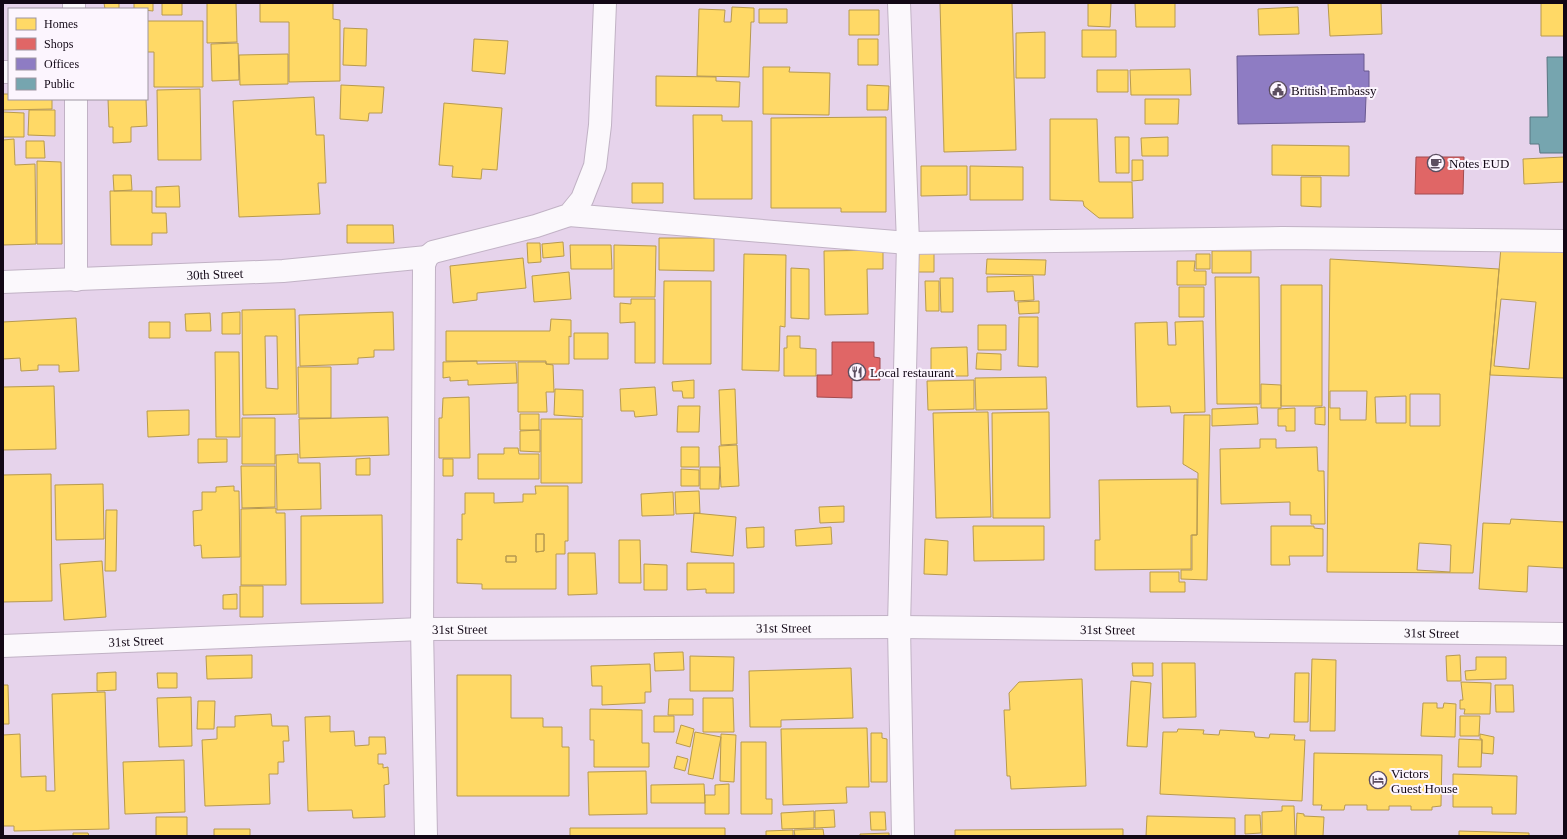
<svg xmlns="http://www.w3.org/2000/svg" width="1567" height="839" font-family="'Times New Roman',serif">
<rect width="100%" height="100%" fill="#e6d3eb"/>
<path fill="#ffd966" stroke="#b89a4e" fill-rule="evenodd" d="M104,3H119V9H105Z
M134,3H153V11L134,9Z
M162,3H182V15H162Z
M207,3H236L237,42L207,43Z
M260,3H333V19L340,20V81L289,82V22H260Z
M940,3H1012L1016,150L944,152Z
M1088,3H1111L1110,27L1088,26Z
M1135,3H1175V27H1136Z
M1328,3H1381L1382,34L1330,36Z
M1541,3H1564V36H1541Z
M732,7L754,8V22H751L749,77L697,76L699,9L725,10L724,22H731Z
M1298,7L1299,34L1259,35L1258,9Z
M759,9H787V23H759Z
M849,10H879V35H849Z
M147,21H203V87H154V52H147Z
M344,28L367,29L366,66L343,65Z
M1082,30H1116V57H1082Z
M1045,32V78H1016V33Z
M474,39L508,41L505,74L472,71Z
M858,39H878V65H858Z
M238,43L239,80L212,81L211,44Z
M288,54V84L240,85L239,55Z
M763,67H790L789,72L830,73L829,115L763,114Z
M1190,69L1191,95H1131L1130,70Z
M1097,70H1128V92H1097Z
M656,76L716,77V81L740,82L739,107L656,106Z
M341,85L384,87L382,113H369L368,121L340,119Z
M867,85L889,86L888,110H867Z
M200,89L201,160H158L157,90Z
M3,94H9V99H52V109L3,110Z
M314,97L316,135H324L326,183H318L320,214L239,217L233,101Z
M108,99H146L147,126L131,127V142L113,143V127H109Z
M1145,99H1179L1178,124H1145Z
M444,103L502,108L497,170L482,169L481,179L452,177L453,166L439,165Z
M29,110H55V136L28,135Z
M3,112L24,113V137H3Z
M693,115H722V121H752V199H694Z
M886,117V212H841V208H771V118Z
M1050,119H1097L1099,182H1132L1133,218H1099L1084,206L1083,201L1050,200Z
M1115,137H1129V173H1116Z
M1168,137V156H1142L1141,138Z
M14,139L15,165L35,164L36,244L3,245V140Z
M26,141H44L45,158H26Z
M1272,145L1349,146V176L1272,175Z
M1564,157V182L1524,184L1523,159Z
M1132,160H1143V180L1132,181Z
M37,161L61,162L62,244H37Z
M921,166H967V195L921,196Z
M970,166L1023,167V200H970Z
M113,175H131L132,190L114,191Z
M1301,177H1321V207L1301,206Z
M632,183H663V203H632Z
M179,186L180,207H156V187Z
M110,191H152V213H166L167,233H152V245H111Z
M347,225H393L394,243H347Z
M659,238H714V271L659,270Z
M563,242L564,256L543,258L542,244Z
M527,243H540L541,262L528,263Z
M570,245H611L612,269H571Z
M614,245L656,246L655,297H614Z
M1501,247L1564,249V378L1490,375Z
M883,250V269H867L868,314L825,315L824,251Z
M919,251H934V272H918Z
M1212,251H1251V273H1212Z
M744,254L786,255L785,327L780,326L779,371L742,370Z
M1196,254H1210V269H1196Z
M523,258L526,288L477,293V300L453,303L450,266Z
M987,259L1046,260L1045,275L986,274Z
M1330,259L1499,269L1473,573L1327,572Z
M1177,261H1195L1194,271H1206V285H1177Z
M791,268L809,269V319L791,318Z
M569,272L571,299L534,302L532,276Z
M1033,276L1034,300L1015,301L1014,291L987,292V277Z
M1215,277H1259L1260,404H1217Z
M940,278H953V312H941Z
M664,281H711V364H663Z
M925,281H939V311H926Z
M1281,285H1322V406H1281Z
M1179,287H1204V317H1179Z
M631,299H655V363H635V322L620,323V303L631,304Z
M1501,299L1536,302L1529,369L1494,366Z
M1039,301V313L1019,314L1018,302Z
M295,309L297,414L243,415L242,310ZM265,336H277L278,389L266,388Z
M240,312V334H222V313Z
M393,312L394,350H374V357L358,358V364L300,366L299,315Z
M210,313L211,331H186L185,314Z
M1019,317H1038V367L1018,366Z
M76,318L79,371L59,372V365H38V370L21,371L20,358L3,359V322Z
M551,319L571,320V337L569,336V364H546V361H446V331H550Z
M1203,321L1205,412L1171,413L1170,406L1137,407L1135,323L1167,322L1168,345H1176L1175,322Z
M149,322H170V338H149Z
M978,325H1006V350H978Z
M574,333H608V359H574Z
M787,336H800V348L816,349V376H784V348H787Z
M967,347L968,376H931V348Z
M215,352H239L240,437H216Z
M977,353L1001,354V370L976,369Z
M477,361V364L516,363L517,383L468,385V380L450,381V377L443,378V362Z
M518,362H546V364L553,365L554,392H546L547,412H518Z
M298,367H331V418H299Z
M1046,377L1047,409L976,410L975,378Z
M694,380V398H683L682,391H673L672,382Z
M974,380V409L928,410L927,381Z
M1261,384L1281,385V408H1261Z
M54,386L56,449L3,450V387Z
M655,387L657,415L635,417L634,411H621L620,389Z
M555,389L583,390V417L554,415Z
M735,389L737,444L721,445L719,390Z
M1330,391H1367L1366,420H1340V408H1330Z
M1410,394H1440V426H1410Z
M1406,396V423H1376L1375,397Z
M469,397L470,458H439V418H442L443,398Z
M678,406H700L699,432H677Z
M1257,407L1258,424L1212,426V409Z
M1325,407V425L1315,424V408Z
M1295,408V431H1286V426H1278V409Z
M189,410V435L148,437L147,411Z
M988,412L991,517L936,518L933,413Z
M1049,412L1050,518H993L992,413Z
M520,414H539V430H520Z
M1184,415H1210L1207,580L1181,579V570H1192V535H1197L1198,473L1183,464Z
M388,417L389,455L300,458L299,419Z
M242,418H275V464H242Z
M541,419H582V483H541Z
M540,430V452L520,451V431Z
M198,439H227V462L198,463Z
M1260,439H1276V448L1317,447L1318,471H1324L1325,524H1311V515H1290V502L1221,504L1220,449L1260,448Z
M737,445L739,486L721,487L719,446Z
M681,447H699V467H681Z
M504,448H518L519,454H539V479H478V454H504Z
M298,454V463H320L321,509L277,510L276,455Z
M370,458V475H356V459Z
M443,459H453V476H443Z
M241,466H275V507L242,508Z
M700,467H720L719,489H700Z
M681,469L699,470V486H681Z
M51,474L52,601L3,602V475Z
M1197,479V535H1191V569L1095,570V540H1100L1099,480Z
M103,484L104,539L56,540L55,485Z
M234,486V491H239L240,557L202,558L201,545L194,546L193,511L202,510V492H216V487Z
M535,486H568V541H565V554H556V589H482V584L457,583V539L462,540V514H465V493H494V503L523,502V494H536ZM536,534H544V551L536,552ZM506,556H516V562H506Z
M699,491L700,513L676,514L675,492Z
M673,492L674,515L642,516L641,494Z
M844,506V522L820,523L819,507Z
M276,508V513H285L286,585H241V509Z
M106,510H117L116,571H105Z
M694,513L736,517L733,556L691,552Z
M382,515L383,603L301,604V516Z
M1511,519L1564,522V568L1528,566L1527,592L1479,589L1483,523L1510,524Z
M973,526H1044V560L974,561Z
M1271,526H1314V528L1323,529V556H1289L1290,565H1271Z
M764,527V547L747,548L746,528Z
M831,527L832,544L796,546L795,530Z
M536,534H544V551L536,552Z
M925,539L948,541L947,575L924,574Z
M619,540H640L641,583H619Z
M1419,543L1451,545L1450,572L1417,570Z
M568,553H595L597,594L568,595Z
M506,556H516V562H506Z
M102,561L106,617L64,620L60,564Z
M687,563H734V593H706V589L687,590Z
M644,564L667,565V590H644Z
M1150,572H1179V582H1185V592H1150Z
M240,586H263V617H240Z
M237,594V609H223V595Z
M683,652L684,670L655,671L654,653Z
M252,655V678L207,679L206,656Z
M1460,655L1461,681H1447L1446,656Z
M690,656L734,657L733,691H690Z
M1476,657H1506V679L1466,680L1465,671L1476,670Z
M1312,659L1336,660L1335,731H1310Z
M1132,663H1153V676H1133Z
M1162,663H1195L1196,717L1163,718Z
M650,664L651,692H645V703L602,705V686H592L591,666Z
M851,668L853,718L781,720V727H750L749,671Z
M116,672V690L97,691V673Z
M157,673H177V688H158Z
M1295,673H1309L1308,722H1294Z
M457,675H511V718H543V727H562V747H569V796H457Z
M1082,679L1086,786L1011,789L1010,776H1007L1004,710H1010L1009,693L1019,682Z
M1131,681L1151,683L1147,747L1127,746Z
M1461,682L1491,683L1490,714H1464L1465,709H1460V700H1463Z
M3,685H8L9,724H3Z
M1495,685H1513L1514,712H1496Z
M105,692L109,829L14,831V826H3V735L20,734L21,777L46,776V791H55L52,694Z
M191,697L192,746L159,747L157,698Z
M703,698H733L734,732H703Z
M669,699H693V715H668Z
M198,701H215L214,729H197Z
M1423,703H1437V708H1443L1444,703L1456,704L1455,737L1421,736Z
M590,709L642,710V743H649V767H594V740H590Z
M271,714L272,726H288L289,741H283L284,762H278V774H269L270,804L205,806L202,740L217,739V727H235V716Z
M330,716V732L354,731L355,746L369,745V737H385L386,754H378V764H383V768L388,767L389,784L384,785L385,817L353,818L352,810L308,811L305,717Z
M654,716H674V732H654Z
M1460,716H1480L1479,736H1460Z
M681,725L694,729L690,747L676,743Z
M867,728L869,787H846L847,803L783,805L781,729Z
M1178,729L1204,730L1203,734L1219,735L1220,730L1254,732L1255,737L1269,738L1270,734L1295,735L1294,740H1305L1302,801L1160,794L1163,732H1177Z
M695,732L721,737L713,779L688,774Z
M871,733H882V738L887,739V782H871Z
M721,734L736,735L734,782L720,781Z
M1480,734L1494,737L1493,754L1482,753V739H1480Z
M1459,739L1482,740L1481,767H1458Z
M741,742H766V799H772V814H741Z
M1314,753L1442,755L1441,806L1432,807V810H1411V806H1389V810H1367V805H1345L1344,810H1321L1322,805H1313Z
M677,756L688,759L685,771L674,768Z
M184,760L185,812L125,814L123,762Z
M646,771L647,814L589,815L588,772Z
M1453,774L1517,776L1516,814H1492V807H1453Z
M704,784L705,803H651V785Z
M729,784V814H705V795H715V785Z
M1282,806H1294L1295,836H1262V812L1282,811Z
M834,810L835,827L815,828V811Z
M814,811V828L782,829L781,813Z
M870,812H885L886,830H871Z
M1297,813L1304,814V816L1324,817L1323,836H1296Z
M1245,815H1260L1261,833L1245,834Z
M1147,816L1235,818V836H1146Z
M156,817H187V836H156Z
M570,828H725V836H570Z
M214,829H250V836H214Z
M823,829L824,836H795L794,830Z
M1123,829V836H955V830Z
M793,830V836H766V831Z
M1459,831L1529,833V836H1459Z
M73,833H88L89,836H73Z
M889,833V836H860V834Z"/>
<path fill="#e06666" stroke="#a24a4e" d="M1416,157H1464L1463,194H1415Z
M832,342H874V357L880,358V380H852V398L817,397V375H832Z"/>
<path fill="#8e7cc3" stroke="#69598f" d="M1364,54V71H1369V95L1366,97L1365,122L1238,124L1237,56Z"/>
<path fill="#76a5af" stroke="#587681" d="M1547,57H1564V153H1540L1539,144H1530V117H1548Z"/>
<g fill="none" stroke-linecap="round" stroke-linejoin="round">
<defs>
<g id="minor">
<path d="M74,3V9"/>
<path d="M899,3L908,243L899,627L903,836"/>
<path d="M3,72H9"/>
<path d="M569,215L908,243L1282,238L1564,241"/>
<path d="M76,280V99"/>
<path id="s1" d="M3,282L283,271L427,257"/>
<path id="s2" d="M3,646L422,629L899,627L1564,634"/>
<path d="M426,836L422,629L424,265L427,257L433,252L536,226L569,215L582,199L595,166L600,125L605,3"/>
</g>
</defs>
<use href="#minor" stroke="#c1b2c5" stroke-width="24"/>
<use href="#minor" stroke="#fbf8fc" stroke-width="22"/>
</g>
<defs>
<symbol id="civic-ring" viewBox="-11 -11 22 22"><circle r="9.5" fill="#fcf5fe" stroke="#5c4e60" stroke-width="1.5"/><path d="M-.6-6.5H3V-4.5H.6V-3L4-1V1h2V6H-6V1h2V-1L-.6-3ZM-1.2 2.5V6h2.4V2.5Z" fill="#5c4e60"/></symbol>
<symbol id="cafe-ring" viewBox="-11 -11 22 22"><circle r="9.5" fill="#fcf5fe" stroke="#5c4e60" stroke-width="1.5"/><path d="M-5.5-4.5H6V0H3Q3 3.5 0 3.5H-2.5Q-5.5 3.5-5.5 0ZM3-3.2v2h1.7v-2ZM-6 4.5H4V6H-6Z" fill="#5c4e60"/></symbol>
<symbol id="restaurant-ring" viewBox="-11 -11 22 22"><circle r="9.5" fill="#fcf5fe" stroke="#5c4e60" stroke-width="1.5"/><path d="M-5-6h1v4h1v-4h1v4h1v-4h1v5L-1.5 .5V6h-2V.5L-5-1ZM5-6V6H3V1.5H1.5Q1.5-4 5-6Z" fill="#5c4e60"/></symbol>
<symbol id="hotel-ring" viewBox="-11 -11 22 22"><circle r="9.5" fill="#fcf5fe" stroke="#5c4e60" stroke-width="1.5"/><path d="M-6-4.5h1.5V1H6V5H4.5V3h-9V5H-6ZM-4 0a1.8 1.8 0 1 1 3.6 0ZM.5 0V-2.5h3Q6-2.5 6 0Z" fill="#5c4e60"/></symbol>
</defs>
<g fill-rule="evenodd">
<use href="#civic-ring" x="1268" y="80" width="20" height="20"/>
<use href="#cafe-ring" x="1426" y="153" width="20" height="20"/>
<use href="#restaurant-ring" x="847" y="362" width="20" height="20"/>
<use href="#hotel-ring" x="1368" y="770" width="20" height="20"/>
</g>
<g text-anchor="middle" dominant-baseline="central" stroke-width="4" stroke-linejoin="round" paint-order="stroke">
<g font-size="13" fill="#120715" stroke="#fcf5fe" text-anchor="start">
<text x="1291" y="90">British Embassy</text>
<text x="1449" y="163">Notes EUD</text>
<text x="870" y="372">Local restaurant</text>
<text x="1391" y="773">Victors<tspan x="1391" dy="15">Guest House</tspan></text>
</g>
<g font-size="13" fill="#120715" stroke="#fcf5fe">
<text stroke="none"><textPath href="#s1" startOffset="212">30th Street</textPath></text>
<text stroke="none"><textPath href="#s2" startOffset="781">31st Street</textPath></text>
<text stroke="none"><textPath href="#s2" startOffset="457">31st Street</textPath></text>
<text stroke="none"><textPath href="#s2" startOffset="1105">31st Street</textPath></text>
<text stroke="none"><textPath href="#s2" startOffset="1429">31st Street</textPath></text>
<text stroke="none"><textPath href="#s2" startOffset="133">31st Street</textPath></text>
</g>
</g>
<rect width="1567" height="839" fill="none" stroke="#120715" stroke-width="8"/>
<rect x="8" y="8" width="140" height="92" fill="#fcf5fe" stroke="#9e96a1"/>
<rect x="16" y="18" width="20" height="12" fill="#ffd966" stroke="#9e96a1"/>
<text x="44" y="28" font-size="12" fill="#120715">Homes</text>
<rect x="16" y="38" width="20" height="12" fill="#e06666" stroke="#9e96a1"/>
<text x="44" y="48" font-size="12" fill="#120715">Shops</text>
<rect x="16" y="58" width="20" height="12" fill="#8e7cc3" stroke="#9e96a1"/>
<text x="44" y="68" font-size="12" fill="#120715">Offices</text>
<rect x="16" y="78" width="20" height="12" fill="#76a5af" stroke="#9e96a1"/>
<text x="44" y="88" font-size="12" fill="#120715">Public</text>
</svg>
